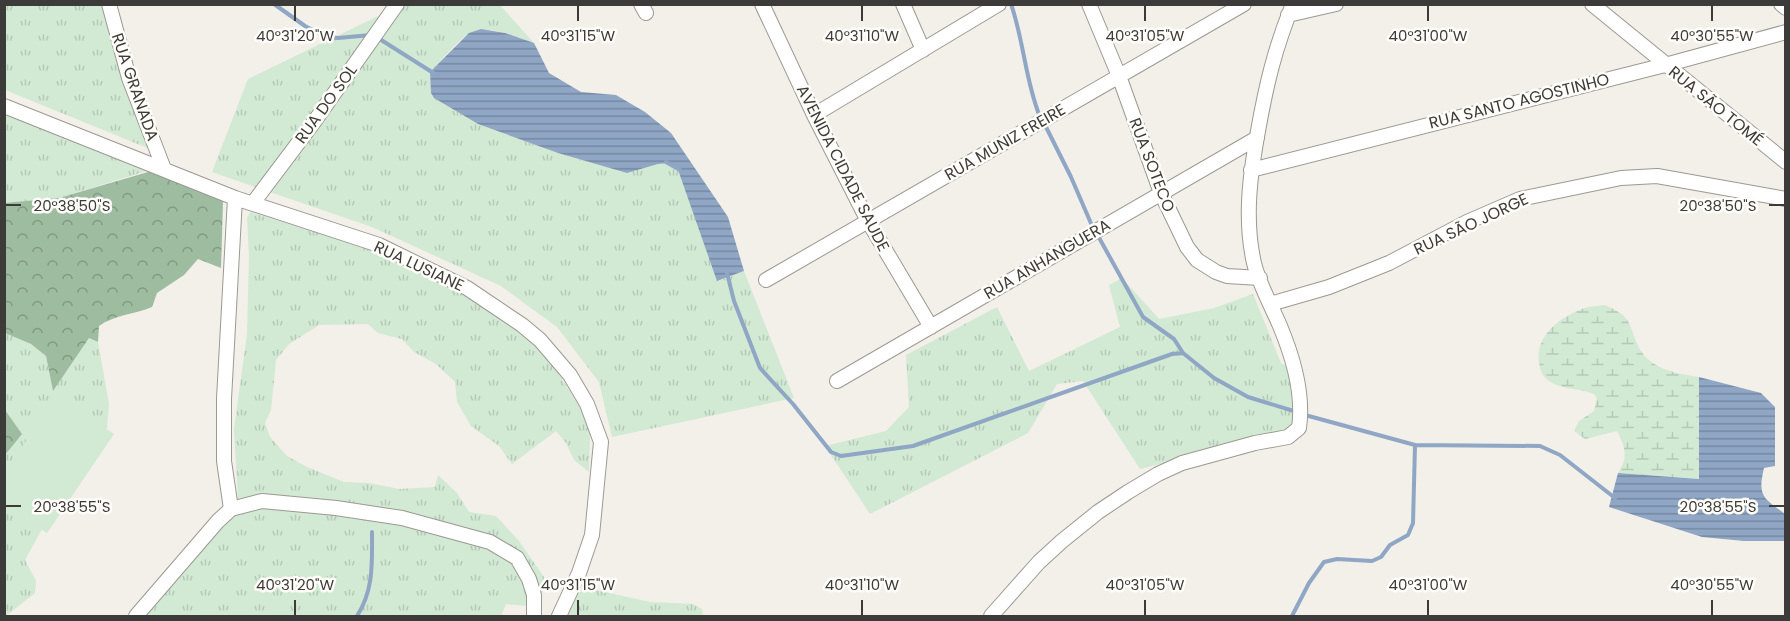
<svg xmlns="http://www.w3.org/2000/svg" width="1790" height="621" font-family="Poppins,sans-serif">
<defs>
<pattern id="grass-tufts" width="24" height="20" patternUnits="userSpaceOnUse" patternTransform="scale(1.5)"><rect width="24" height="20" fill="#d2e9d4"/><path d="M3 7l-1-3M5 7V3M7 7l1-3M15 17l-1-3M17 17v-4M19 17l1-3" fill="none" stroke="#b5c9b7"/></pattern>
<pattern id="forest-crowns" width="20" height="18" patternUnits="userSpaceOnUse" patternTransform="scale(1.5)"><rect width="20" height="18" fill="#9dbca0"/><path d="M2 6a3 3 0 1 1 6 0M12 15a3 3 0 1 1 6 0" fill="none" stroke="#819a83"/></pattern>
<pattern id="wetland-marsh" width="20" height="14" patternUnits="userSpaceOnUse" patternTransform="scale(1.5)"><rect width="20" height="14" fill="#d2e9d4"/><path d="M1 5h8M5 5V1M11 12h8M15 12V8" fill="none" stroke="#b5c9b7"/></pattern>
<pattern id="water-rules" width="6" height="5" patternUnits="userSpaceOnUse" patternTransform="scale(1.5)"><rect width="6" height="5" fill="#8fa6c5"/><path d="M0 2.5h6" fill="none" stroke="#7688a1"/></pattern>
</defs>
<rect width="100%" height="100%" fill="#f3efe9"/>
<path fill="url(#grass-tufts)" d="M4,5H106L150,149L5,90Z
M401,5H500L534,43C516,37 489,24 470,33C460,38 440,62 430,72L431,93L434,98L478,124L558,153L627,173L658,164L671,163L677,167L718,281L744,271L794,398L612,437L599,382L557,327L501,286L372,227L212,172L248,79Z
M4,110L153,169L59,198L5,203Z
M250,212L367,248L426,275L491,310L547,354L584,415L590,435L589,472L574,460L566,443L556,431L512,464L499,446L471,426L457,402L455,382L436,364L414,352L402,339L378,333L368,324L319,325L289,344L276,360L271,410L265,423L270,437L287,456L307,467L344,482L369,483L399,489L435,487L438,475L457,493L469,512L496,516L519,541L544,577L540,607L506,604L501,616H139L238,500L234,429L247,334L249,256L247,218Z
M1122,278L1159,319L1214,308L1253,294L1281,363L1290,368L1296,410L1292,431L1140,469L1083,381L1057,384L1028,433L870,514L825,446L886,431L909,407L906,355L997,307L1029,371L1120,327L1109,285Z
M5,333L31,344L46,356L53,390L89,338L98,342L109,404L107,427L97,447L59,498L25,560L36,581L35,593L6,616L5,455L21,434L5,410Z
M573,585L650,602L693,604L702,609L703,616H561Z"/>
<path fill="url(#forest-crowns)" d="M172,165L178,179L212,187L223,202L221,268L198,259L184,275L157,293L152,307C135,314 114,315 99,326L98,342L89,338L53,391L46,356L31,344L5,333L4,203L59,198Z
M5,410L22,434L5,455L4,410Z"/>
<path fill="url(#wetland-marsh)" d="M1605,305C1636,318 1627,327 1641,351C1653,370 1679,374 1699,377V479L1618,473C1629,458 1625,446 1617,431L1585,439L1574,431L1579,421L1594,411L1597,398L1594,394C1580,388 1562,390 1549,381C1542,376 1540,370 1539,362C1535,336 1560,317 1582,309C1589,306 1598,306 1605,305Z"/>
<path fill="#d2e9d4" d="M55,394L114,434L47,533L5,507V475Z"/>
<path fill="url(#water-rules)" d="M481,29L505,33L534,43L549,73L581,92L616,95L645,112L671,133L728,217L744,271L717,281L677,167L671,163L658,164L627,173L558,153L478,124L434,98L431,93L430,72L469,33Z
M1699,377L1761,393L1775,407V466L1764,468C1757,497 1764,498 1785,514V541H1744L1702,537L1609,507L1618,473L1699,479Z"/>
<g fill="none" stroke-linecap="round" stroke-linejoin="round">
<path stroke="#8fa6c5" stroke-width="4" d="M274,4L305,26L324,36L338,38L371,35
M1011,4C1024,41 1025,80 1040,117
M378,38L435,74
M1044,123L1071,177L1093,228
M666,162L680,170
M1097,234L1143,317L1174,339L1183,353L1214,378L1248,397L1297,412
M727,273L734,301L760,368L793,404L831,452L841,456L913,446L1172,354L1183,353
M1305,415L1415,445L1540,446L1560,455L1615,498
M357,616C374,590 372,562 372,532
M1292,616L1309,583L1324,562L1337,559L1372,561L1381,557L1390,545L1408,535L1413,523L1415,445"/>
<defs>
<path id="minor" d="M109,4L129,78L164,169
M641,4L646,13
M762,4L814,115L868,221L931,327
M903,4L923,50
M1089,4L1119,76L1161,193L1187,247L1197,260L1216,272L1227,276L1260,278
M1592,4L1786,162
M1781,4L1786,8
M1288,15L1336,4
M4,106L235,198L379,245L467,288L522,325L540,340L570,375L587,404L601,442L592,535L579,573L559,616
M814,115L999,4
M1251,170L1665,65L1786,32
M253,203L314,122L397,4
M766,280L1244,4
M1270,304L1329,287L1389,263L1467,222L1520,199L1621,178L1657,176L1786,199
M837,381L1257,138
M231,509L224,461V399L235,198
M136,616L218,521L231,509L262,501L336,508L402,518L490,542L517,558L529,579L534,595V616
M991,616L1039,562L1062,541L1098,512L1128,492L1158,474L1182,463L1255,443L1288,437L1299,428C1304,394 1293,357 1280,326C1271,305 1259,284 1254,263C1244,219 1250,175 1258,131C1266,86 1275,47 1293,4"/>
</defs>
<use href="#minor" stroke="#9c9993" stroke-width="16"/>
<use href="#minor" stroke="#fff" stroke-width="14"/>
</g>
<path fill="none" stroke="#3d3b39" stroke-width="2" d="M295,6V21M578,6V21M862,6V21M1145,6V21M1428,6V21M1712,6V21M6,205H21M1769,205H1784M6,506H21M1769,506H1784M295,600V615M578,600V615M862,600V615M1145,600V615M1428,600V615M1712,600V615"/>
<g text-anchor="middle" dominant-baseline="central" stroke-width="5" stroke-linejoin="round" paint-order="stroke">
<g font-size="16" fill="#3d3b39" stroke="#fffdf9">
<text transform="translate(135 87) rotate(71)">RUA GRANADA</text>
<text transform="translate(1519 101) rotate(-14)">RUA SANTO AGOSTINHO</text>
<text transform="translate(326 104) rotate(-54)">RUA DO SOL</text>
<text transform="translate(1716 106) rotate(39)">RUA SÃO TOMÉ</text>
<text transform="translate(1005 142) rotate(-30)">RUA MUNIZ FREIRE</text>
<text transform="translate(1152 165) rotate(69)">RUA SOTECO</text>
<text transform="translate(843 168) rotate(63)">AVENIDA CIDADE SAUDE</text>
<text transform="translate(1471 224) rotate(-25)">RUA SÃO JORGE</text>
<text transform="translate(1047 259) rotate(-30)">RUA ANHANGUERA</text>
<text transform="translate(419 266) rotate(25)">RUA LUSIANE</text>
</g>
</g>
<g font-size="15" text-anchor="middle" fill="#3d3b39" stroke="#fffdf9" stroke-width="5" stroke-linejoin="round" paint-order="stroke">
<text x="295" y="41">40°31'20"W</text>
<text x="578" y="41">40°31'15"W</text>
<text x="862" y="41">40°31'10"W</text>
<text x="1145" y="41">40°31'05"W</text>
<text x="1428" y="41">40°31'00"W</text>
<text x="1712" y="41">40°30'55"W</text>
<text x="72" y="211">20°38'50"S</text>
<text x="1718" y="211">20°38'50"S</text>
<text x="72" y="512">20°38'55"S</text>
<text x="1718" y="512">20°38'55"S</text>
<text x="295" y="590">40°31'20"W</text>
<text x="578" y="590">40°31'15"W</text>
<text x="862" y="590">40°31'10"W</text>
<text x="1145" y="590">40°31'05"W</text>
<text x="1428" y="590">40°31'00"W</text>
<text x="1712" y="590">40°30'55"W</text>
</g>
<rect width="1790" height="621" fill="none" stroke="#3d3b39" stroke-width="12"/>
</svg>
